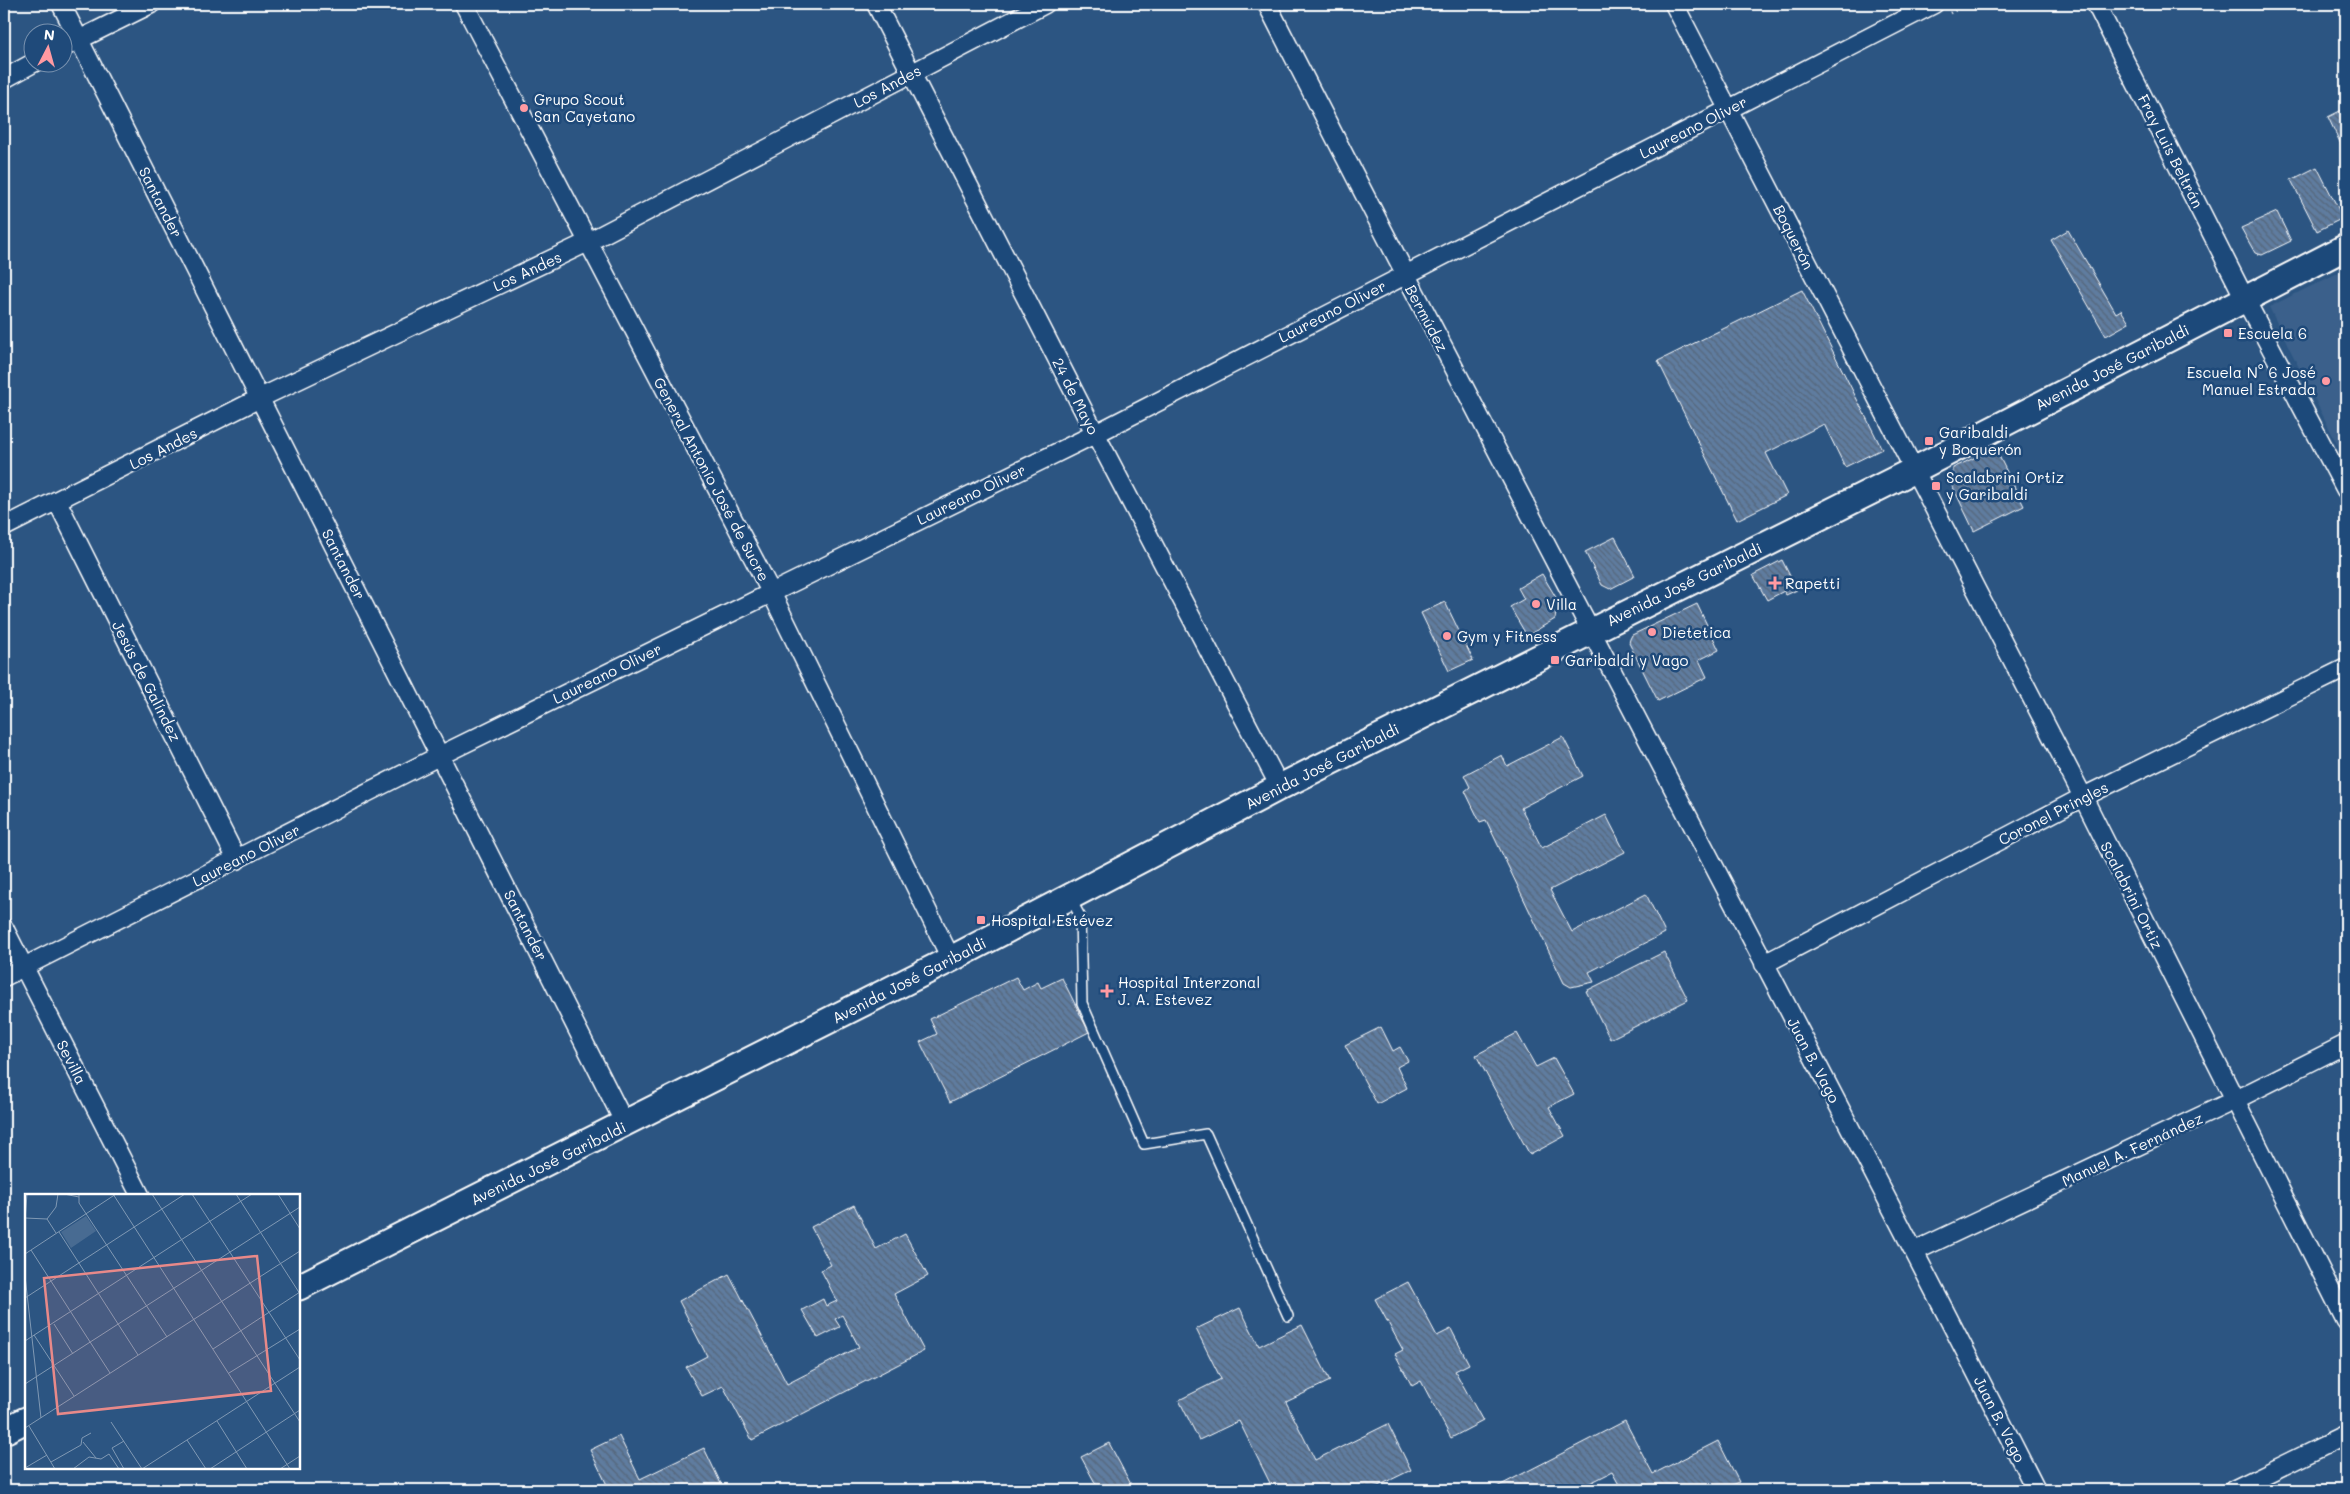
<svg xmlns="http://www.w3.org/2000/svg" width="2350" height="1494" font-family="Mali,sans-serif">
<defs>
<pattern id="building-back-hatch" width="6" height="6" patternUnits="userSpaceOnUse" patternTransform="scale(1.25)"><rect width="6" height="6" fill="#5e7c9f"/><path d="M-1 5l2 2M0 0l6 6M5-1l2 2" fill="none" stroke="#56667a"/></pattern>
</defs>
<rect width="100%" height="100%" fill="#2c5582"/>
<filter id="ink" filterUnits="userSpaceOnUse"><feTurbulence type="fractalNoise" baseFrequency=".02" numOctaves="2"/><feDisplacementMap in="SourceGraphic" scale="10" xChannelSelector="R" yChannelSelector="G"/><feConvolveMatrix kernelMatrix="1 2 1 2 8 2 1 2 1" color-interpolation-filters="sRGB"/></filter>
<g filter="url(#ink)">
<path fill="#3b618b" d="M2346,269V454L2343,456L2269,307Z"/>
<path fill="url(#building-back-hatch)" stroke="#fff" d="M2346,108V155L2328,117Z
M2317,167L2343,218L2317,231L2291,180Z
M2277,212L2291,241L2262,255L2255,253L2241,228Z
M2068,230L2116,313L2121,310L2129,323L2106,336L2051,240Z
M1802,290L1882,449L1845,467L1824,424L1766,453L1787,495L1737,520L1658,361Z
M1995,448L2024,506L1974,531L1952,485L1953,468Z
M1615,537L1635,576L1610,589L1602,585L1585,552Z
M1782,560L1797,590L1786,595L1784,591L1767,600L1753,575Z
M1542,574L1558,601L1555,619L1527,636L1510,607L1524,599L1518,588Z
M1445,602L1473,660L1449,671L1421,613Z
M1697,604L1719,650L1699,660L1707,677L1658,701L1629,643L1630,639L1632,635Z
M1563,737L1583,776L1521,808L1542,848L1606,815L1625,852L1550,890L1572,932L1646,894L1665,933L1589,972L1594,982L1571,987L1564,983L1486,820L1480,822L1465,791L1470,787L1464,775L1502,755L1507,766Z
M1664,952L1688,1000L1610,1039L1586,991Z
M1016,977L1023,990L1038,982L1041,988L1062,978L1089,1032L950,1102L920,1042L937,1034L930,1019Z
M1381,1027L1393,1051L1400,1047L1408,1061L1397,1067L1407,1088L1377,1104L1345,1045Z
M1517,1033L1536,1067L1554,1058L1574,1094L1549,1107L1565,1136L1530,1155L1476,1055Z
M854,1205L876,1249L905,1234L928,1276L894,1294L924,1351L752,1440L723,1386L702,1396L686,1367L707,1356L679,1301L729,1274L787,1384L859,1347L842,1315L835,1319L840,1327L818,1338L802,1310L823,1299L826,1306L837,1301L821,1270L831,1265L811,1227Z
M1408,1282L1437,1336L1451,1329L1469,1364L1455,1371L1483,1421L1451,1438L1421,1381L1412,1386L1395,1354L1403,1350L1375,1299Z
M1240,1308L1259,1346L1302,1325L1330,1381L1286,1402L1315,1460L1388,1424L1411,1470L1370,1490H1255L1270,1483L1239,1421L1199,1440L1179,1400L1221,1379L1196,1329Z
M1625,1421L1653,1474L1718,1441L1739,1482L1723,1490H1622L1612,1472L1576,1490H1491Z
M619,1436L640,1479L704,1448L724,1490H606L609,1489L590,1450Z
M1109,1443L1134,1490H1099L1081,1457Z"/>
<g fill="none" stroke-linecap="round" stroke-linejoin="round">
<defs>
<path id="lane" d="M1070,898L1080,916L1082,1003L1144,1144L1206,1134L1288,1316"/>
<path id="street" d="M61,4L625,1124
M464,4L771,592L951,959
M876,4L1095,433L1280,787
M1267,4C1519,501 1784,992 2036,1490
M1674,4L2083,797L2346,1321
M2096,4L2245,299L2346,490
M62,48L151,4
M4,79L35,62
M57,501L237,860
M4,527L260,398L588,242L1045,4
M4,928L140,1195
M1764,964L2083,797L2346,668
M4,977L441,755L1103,430L1934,4
M1915,1251L2235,1100L2346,1044
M2233,1490L2346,1435"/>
<path id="secondary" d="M299,1287L951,959L1280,787L1914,470L2346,247
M4,1431L26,1420"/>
</defs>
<use href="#lane" stroke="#fff" stroke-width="12"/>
<use href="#street" stroke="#fff" stroke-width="21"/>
<use href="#secondary" stroke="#fff" stroke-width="29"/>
<path stroke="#fff" stroke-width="3" stroke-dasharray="1 4" stroke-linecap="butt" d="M1950,13L1967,4"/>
<use href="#lane" stroke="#1f4a7a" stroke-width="9"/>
<use href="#street" stroke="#1f4a7a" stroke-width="18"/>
<use href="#secondary" stroke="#1f4a7a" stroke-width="25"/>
</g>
</g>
<g fill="#ff9aa2" stroke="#1f4a7a" stroke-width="2">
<circle cx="524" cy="108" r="5"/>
<rect x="2223" y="328" width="10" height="10" rx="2.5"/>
<circle cx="2326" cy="381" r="5"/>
<rect x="1924" y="436" width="10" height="10" rx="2.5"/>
<rect x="1931" y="481" width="10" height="10" rx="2.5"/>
<path d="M1772.5 575.5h5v5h5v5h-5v5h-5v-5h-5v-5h5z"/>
<circle cx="1536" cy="604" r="5"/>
<circle cx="1652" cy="632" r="5"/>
<circle cx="1447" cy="636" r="5"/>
<rect x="1550" y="655" width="10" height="10" rx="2.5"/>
<rect x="976" y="915" width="10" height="10" rx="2.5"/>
<path d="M1104.5 983.5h5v5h5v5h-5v5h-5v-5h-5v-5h5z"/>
</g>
<g text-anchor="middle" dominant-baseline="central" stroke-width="5" stroke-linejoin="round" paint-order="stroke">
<g font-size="15" fill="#fff" stroke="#1f4a7a">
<text transform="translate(887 86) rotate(-28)">Los Andes</text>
<text transform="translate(1693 127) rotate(-27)">Laureano Oliver</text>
<text transform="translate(2171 151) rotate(63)">Fray Luis Beltrán</text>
<text transform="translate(161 202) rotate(63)">Santander</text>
<text transform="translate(1794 237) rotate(63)">Boquerón</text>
<text transform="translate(527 271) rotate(-25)">Los Andes</text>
<text transform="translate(1332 311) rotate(-27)">Laureano Oliver</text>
<text transform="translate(1427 318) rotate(62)">Bermúdez</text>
<text transform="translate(2112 367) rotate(-27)">Avenida José Garibaldi</text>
<text transform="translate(1076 396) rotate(63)">24 de Mayo</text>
<text transform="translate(163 448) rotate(-27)">Los Andes</text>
<text transform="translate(712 479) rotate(62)">General Antonio José de Sucre</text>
<text transform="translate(971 494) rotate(-26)">Laureano Oliver</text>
<text transform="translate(344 564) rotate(63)">Santander</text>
<text transform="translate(1684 584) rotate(-26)">Avenida José Garibaldi</text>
<text transform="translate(607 673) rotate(-26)">Laureano Oliver</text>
<text transform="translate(147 681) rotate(63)">Jesús de Galíndez</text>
<text transform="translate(1322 766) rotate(-27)">Avenida José Garibaldi</text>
<text transform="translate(2053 813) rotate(-27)">Coronel Pringles</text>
<text transform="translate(246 855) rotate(-27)">Laureano Oliver</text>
<text transform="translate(2132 895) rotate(63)">Scalabrini Ortiz</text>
<text transform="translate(526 925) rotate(63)">Santander</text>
<text transform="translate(909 980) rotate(-27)">Avenida José Garibaldi</text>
<text transform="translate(1814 1060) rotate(62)">Juan B. Vago</text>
<text transform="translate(72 1062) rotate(63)">Sevilla</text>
<text transform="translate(2132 1149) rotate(-25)">Manuel A. Fernández</text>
<text transform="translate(548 1163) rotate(-26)">Avenida José Garibaldi</text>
<text transform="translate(2000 1419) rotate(63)">Juan B. Vago</text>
</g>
<g font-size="15" fill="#fff" stroke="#1f4a7a" text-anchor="start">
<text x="534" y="99">Grupo Scout<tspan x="534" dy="17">San Cayetano</tspan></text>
<text x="2238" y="333">Escuela 6</text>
<text x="2316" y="372" text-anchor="end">Escuela N° 6 José<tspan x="2316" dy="17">Manuel Estrada</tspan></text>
<text x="1939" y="432">Garibaldi<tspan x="1939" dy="17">y Boquerón</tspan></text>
<text x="1946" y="477">Scalabrini Ortiz<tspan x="1946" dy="17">y Garibaldi</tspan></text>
<text x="1785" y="583">Rapetti</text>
<text x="1546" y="604">Villa</text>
<text x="1662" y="632">Dietetica</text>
<text x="1457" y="636">Gym y Fitness</text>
<text x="1565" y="660">Garibaldi y Vago</text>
<text x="991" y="920">Hospital Estévez</text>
<text x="1118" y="982">Hospital Interzonal<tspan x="1118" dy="17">J. A. Estevez</tspan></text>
</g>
</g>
<g transform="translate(25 1194)">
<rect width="275" height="275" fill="#2c5582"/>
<path d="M61,22L71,37L46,54L36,38Z" fill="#486b92"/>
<path fill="none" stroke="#8099b4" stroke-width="1" d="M39,0L54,3M54,0V9L142,143M88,0L265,275M127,0L275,228M167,0L275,166M211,0L275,100M253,0L275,35M0,24L22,25M22,25L31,13L33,0M22,25L31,39M0,27L2,0M34,38L113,161M6,56L85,179M0,60L91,0M0,82L16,224M0,104L160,0M29,130L48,160M9,141L49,202M0,147L227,0M188,155L275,98M204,179L275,135M0,190L275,13M192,227L222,275M86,228L117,275L275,173M4,232L30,275M0,234L275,57M162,246L181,275M58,248L71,264M26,268L56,251L57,244L66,239M0,274L22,261M48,275L64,263L76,265L84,260L94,275M99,275L87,254L99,247M185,275L275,216M255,275L275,262"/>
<path fill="#e88989" fill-opacity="0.15" stroke="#e88989" stroke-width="2.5" d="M232,62L246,197L33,220L19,84Z"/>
<rect width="275" height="275" fill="none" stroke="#fff" stroke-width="2.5"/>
</g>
<rect width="2350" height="1494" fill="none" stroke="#1f4a7a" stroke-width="20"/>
<rect x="10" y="10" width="2330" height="1474" fill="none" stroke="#fff" stroke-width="2" filter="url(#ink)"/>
<g transform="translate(48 48) rotate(6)"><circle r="24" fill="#1f4a7a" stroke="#7992af"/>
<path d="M0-4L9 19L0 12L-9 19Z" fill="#ff9aa2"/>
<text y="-8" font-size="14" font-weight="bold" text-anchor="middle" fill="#ffffff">N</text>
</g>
</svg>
